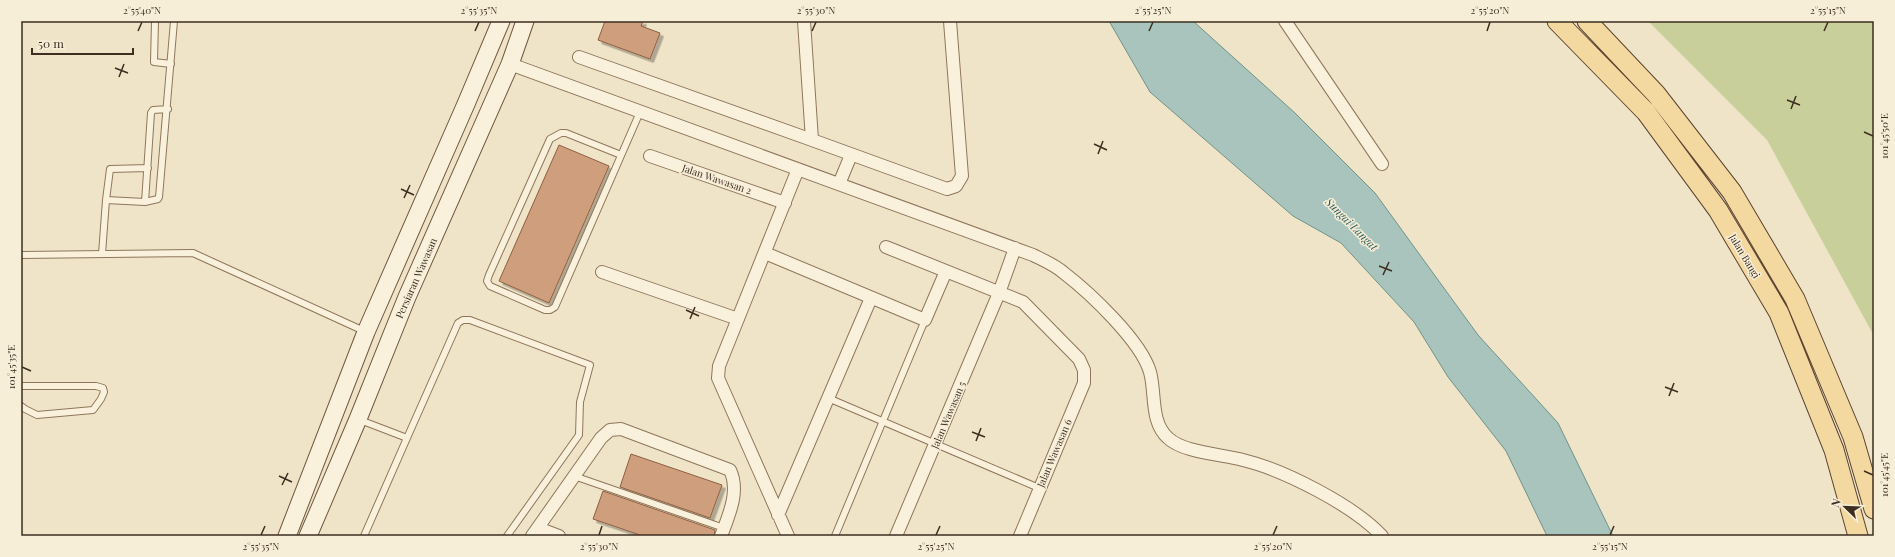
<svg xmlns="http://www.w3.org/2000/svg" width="1895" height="557" font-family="'Playfair Display',serif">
<defs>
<filter id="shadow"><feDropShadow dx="3.5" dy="3.5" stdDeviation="0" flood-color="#0004"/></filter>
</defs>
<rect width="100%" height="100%" fill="#f0e4c8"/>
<path fill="#c9cf9b" d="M1648,21H1874V336L1767,140Z"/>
<path fill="#a9c4bc" stroke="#6f938a" d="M1109,21H1193L1295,113L1375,193L1478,335L1558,423L1613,536H1547L1506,451L1448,377L1414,322L1341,243L1293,216L1150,92Z"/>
<path fill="#cf9f7d" stroke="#8d5f41" filter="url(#shadow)" d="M605,21H643L641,26L660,33L650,59L598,40Z
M559,145L609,166L549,303L499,281Z
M631,454L722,485L710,518L620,487Z
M603,491L715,530L714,536H643L593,519Z"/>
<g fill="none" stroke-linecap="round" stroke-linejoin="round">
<defs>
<path id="lane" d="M155,21L154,62L171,64
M621,155L566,133H561L550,139L489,275L487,281L490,286L545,310H550L555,307L640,112
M106,200L110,169L148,168
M145,202L151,113L153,110L168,109
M102,254L106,200L145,202L158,199L159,197L174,21
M21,255L193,253L364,331
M21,386H96L103,388L104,392L101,399L93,410L37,415L25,409L21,406
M828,398L1039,488
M360,420L407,438L364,536
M407,438L458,323L463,320H470L590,365L580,402L579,435L507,536
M574,476L724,528
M835,536L925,320"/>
<path id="street" d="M804,21L812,140L947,189L956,186L962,176L950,21
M1285,21L1382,164
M579,57L812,140
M510,64L1033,255C1043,260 1055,265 1064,273C1090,293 1141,341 1150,372C1156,394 1150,422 1168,438C1184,453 1222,454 1243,460C1284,470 1353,505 1382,536
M650,156L785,203
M839,184L851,155
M886,247L1023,302L1079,359L1084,370V383L1020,536
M765,253L925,320L946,271
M602,272L738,319
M778,515L871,298
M538,528L559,536
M532,536L601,438L610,430L621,429L730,470C740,491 729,515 721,536
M788,536L718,378L719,366L798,169
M896,536L999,293L1015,248"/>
<path id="secondary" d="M287,536L366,332L466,104L501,21
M308,536L358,419L407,297L510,64L525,21"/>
<path id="primary" d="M1557,21L1646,112L1718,210L1779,313L1834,450L1858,536
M1587,21L1656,94L1732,192L1795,299L1853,437L1874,509"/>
</defs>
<use href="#lane" stroke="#8d765c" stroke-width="8"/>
<use href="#street" stroke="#8d765c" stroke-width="14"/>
<use href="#secondary" stroke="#6f573f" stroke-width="19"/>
<use href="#primary" stroke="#5b4430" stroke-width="21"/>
<use href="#lane" stroke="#faf1dc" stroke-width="6"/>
<use href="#street" stroke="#faf1dc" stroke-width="12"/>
<use href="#secondary" stroke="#faf1dc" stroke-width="17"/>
<use href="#primary" stroke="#f3d9a0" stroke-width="19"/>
</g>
<path fill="none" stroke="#3d2e20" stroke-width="1.5" d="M138,31L142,22M475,31L479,22M812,31L816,22M1149,31L1153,22M1487,31L1490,22M1824,31L1828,22M115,68L128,73M119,77L124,64M1787,100L1800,105M1791,109L1796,96M1864,132L1873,136M1094,144L1107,150M1098,154L1103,141M401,189L414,195M404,198L410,185M1379,266L1392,271M1383,275L1389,262M686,310L699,316M690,319L695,307M22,367L31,371M1665,387L1678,392M1669,396L1674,383M972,432L985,437M976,441L981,428M1864,471L1873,475M279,476L292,482M282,485L288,473M261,535L265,526M599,535L602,526M936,535L940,526M1273,535L1277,526M1610,535L1614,526"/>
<g text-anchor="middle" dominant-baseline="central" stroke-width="3" stroke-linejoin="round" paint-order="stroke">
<g font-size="10" fill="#3d2e20" stroke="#f7eed8">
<text transform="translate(717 179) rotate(19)">Jalan Wawasan 2</text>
<text transform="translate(1745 256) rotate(59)">Jalan Bangi</text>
<text transform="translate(416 278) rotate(-66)">Persiaran Wawasan</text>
<text transform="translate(948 415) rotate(-67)">Jalan Wawasan 5</text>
<text transform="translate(1054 453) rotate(-67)">Jalan Wawasan 6</text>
</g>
<g font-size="11" font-style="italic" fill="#2f5d5a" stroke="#f7eed8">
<text transform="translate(1352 224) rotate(45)">Sungai Langat</text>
</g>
</g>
<rect width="1895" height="557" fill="none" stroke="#f7eed8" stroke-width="44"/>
<g transform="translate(1845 507) rotate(293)" stroke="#f7eed8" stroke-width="3" paint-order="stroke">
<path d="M0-3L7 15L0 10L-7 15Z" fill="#3d2e20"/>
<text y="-6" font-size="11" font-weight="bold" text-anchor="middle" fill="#3d2e20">N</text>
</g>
<path d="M32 48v6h101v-6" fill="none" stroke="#3d2e20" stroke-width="2"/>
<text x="38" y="48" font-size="12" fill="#3d2e20" stroke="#f7eed8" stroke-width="3" paint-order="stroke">50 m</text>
<rect x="22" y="22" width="1851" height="513" fill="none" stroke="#3d2e20" stroke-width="1.5"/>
<g font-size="10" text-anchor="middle" fill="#3d2e20">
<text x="142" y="14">2°55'40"N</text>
<text x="479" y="14">2°55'35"N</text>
<text x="816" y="14">2°55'30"N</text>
<text x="1153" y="14">2°55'25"N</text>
<text x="1490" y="14">2°55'20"N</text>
<text x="1828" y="14">2°55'15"N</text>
<text transform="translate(1884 136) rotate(-90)" y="4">101°45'50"E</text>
<text transform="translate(11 367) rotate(-90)" y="4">101°45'35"E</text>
<text transform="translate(1884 475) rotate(-90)" y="4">101°45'45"E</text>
<text x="261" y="550">2°55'35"N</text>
<text x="599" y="550">2°55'30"N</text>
<text x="936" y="550">2°55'25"N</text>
<text x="1273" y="550">2°55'20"N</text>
<text x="1610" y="550">2°55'15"N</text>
</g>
</svg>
